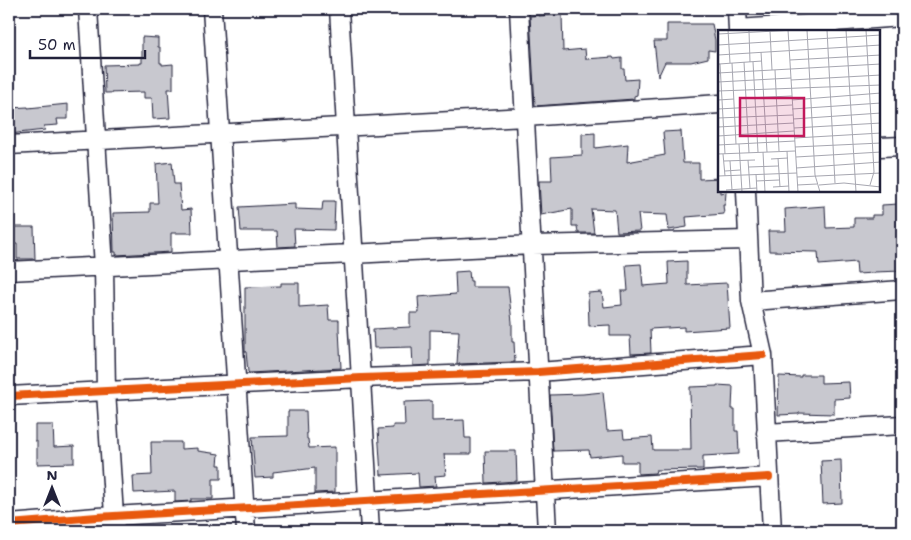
<svg xmlns="http://www.w3.org/2000/svg" width="911" height="540" font-family="'Shantell Sans',sans-serif">
<rect width="100%" height="100%" fill="#fff"/>
<filter id="ink" filterUnits="userSpaceOnUse"><feTurbulence type="fractalNoise" baseFrequency=".02" numOctaves="2"/><feDisplacementMap in="SourceGraphic" scale="10" xChannelSelector="R" yChannelSelector="G"/><feConvolveMatrix kernelMatrix="1 2 1 2 8 2 1 2 1" color-interpolation-filters="sRGB"/></filter>
<g filter="url(#ink)">
<path fill="#c8c8cf" stroke="#22223b" d="M562,14L563,51L585,49L586,59L613,57L614,59L622,58V69H624L625,80L638,79L637,95L634,96V99L535,106L530,16L539,15V16Z
M667,24H712L715,40V51L708,50V58L691,62H665L658,77L654,41H667Z
M142,37L158,38V47H160V63H162V65L173,64V89H168L170,118L153,119L152,98H144V92L105,93L104,65L140,64V63H142Z
M68,104V119H57L58,125L44,126L45,130L9,134V108L28,107V108Z
M681,131L683,163H699V179L720,178V193L726,192L725,205H723L724,214L686,217L687,227L669,230L667,215L638,214L640,231L617,232L615,210L591,209L594,233H578L577,226H572V209L541,215L539,181H552L551,157L582,155V134L595,133V148L628,144L627,162L665,155L663,132Z
M172,162L174,184H179L181,210L191,209L192,233H171V252L116,255V252H114L113,213L150,212V203H158L156,164Z
M323,201H335L334,230L294,229L295,246L278,247L277,231H241L239,207L295,204V209L322,210Z
M898,204V226H902V271L874,272V273L857,274L856,262L819,265L818,252L769,251L768,231H786L785,209L825,206L826,228L854,227V218H872V215H882V205Z
M9,227H34L35,259H17V244H9Z
M687,261V285L727,283L730,328L684,331V327L650,329L651,353L631,354L630,336H610V325L589,326L588,293L602,292L604,307L622,305L621,291H628L626,265L641,264L643,286L669,284L668,262Z
M469,271L470,281H472V287H508L512,322V342H514L515,362L457,364L459,331L430,330V365L413,366L412,347L374,348L373,329L410,327V313H419L418,297L456,294L455,272Z
M281,283H299V307L328,305L329,320H339V329L341,368L249,373L248,372L246,352H245V287L281,286Z
M801,375H821V383L849,382L850,398L834,399V414L799,413V414L778,415L779,376L801,377Z
M717,385L733,386L732,409H735V431H738L739,454L703,456V469L656,470L655,473L638,474V462H622V454L590,457L589,450L553,451L550,395L583,394L603,392L607,431L623,430L624,439L652,437L653,450H691L690,387L717,386Z
M432,401V421L464,420L465,438H471V454H444L446,475L435,476L436,486L419,487L418,473L381,475L378,429L393,428V425H405L404,402Z
M288,411H306L307,439H308L309,448L335,447V492L315,493V468L299,470V469L273,472V477L255,478L252,437L288,436Z
M35,425H53L54,447L74,446V463L37,464V441H35Z
M151,442H181V449L198,448V451L219,454L218,465H221V479H213V499H191V501L175,502V491L134,493L133,476L152,475Z
M485,451H516L517,481L486,483Z
M841,460L842,503L823,504L821,461Z"/>
<g fill="none" stroke-linecap="round" stroke-linejoin="round">
<defs>
<path id="minor" d="M88,9L104,267L106,391L115,531
M212,9L246,531
M339,9L370,531
M519,9L547,531
M737,9L738,31
M738,29L902,17
M9,145L525,117L720,104
M880,147L902,146
M746,191L751,301L763,355L772,531
M9,271L532,245L748,240
M751,301L902,290
M9,396L361,378L538,372L763,355
M766,433L902,425
M9,524L97,517L769,477"/>
</defs>
<use href="#minor" stroke="#22223b" stroke-width="21"/>
<use href="#minor" stroke="#fff" stroke-width="18"/>
<defs>
<path id="cycleway" d="M9,396L361,378L538,372L763,355
M9,524L97,517L769,477"/>
</defs>
<use href="#cycleway" stroke="#fff" stroke-width="11"/>
<use href="#cycleway" stroke="#e8590c" stroke-width="8"/>
</g>
</g>
<g transform="translate(718 30)">
<rect width="162" height="162" fill="#fff"/>
<path fill="none" stroke="#a7a7b1" stroke-width="1" d="M10,0L12,33M70,0L80,162M89,0L97,145L102,162M109,0L117,153M128,0L138,162M148,0L156,142L152,155M31,1L32,32M52,1L54,40M0,4L77,0M0,15L163,5M43,22L49,122M0,25L163,15M72,30L163,25M26,32L31,123M35,32L40,122M14,33L18,114M1,34L44,31M2,34L7,124M57,40L61,121M0,43L163,34M73,50L163,45M0,52L73,48M0,61L163,55M28,68L74,66M0,70L16,69M74,70L163,63M0,79L74,75M74,79L163,73M0,88L75,85M75,89L163,83M0,97L76,93M76,98L163,93M0,106L76,101M77,108L163,103M21,114L24,162M0,115L77,111M77,117L163,113M69,121L71,162M45,122L47,162M0,124L77,121M5,124L7,146M78,127L163,122M60,128L62,157M53,129L70,128M30,130L32,158M6,131L37,130M12,131L14,160M31,137L60,136M78,138L163,132M7,141L22,140M38,144L39,162M0,146L79,143M79,147L163,143M38,151L61,150M79,155L99,154M101,155L126,153L163,157M55,157L71,156M8,160L39,158"/>
<path fill="#c2185b" fill-opacity="0.15" stroke="#c2185b" stroke-width="2.5" d="M22,68H86V106H22Z"/>
<rect width="162" height="162" fill="none" stroke="#22223b" stroke-width="2.5"/>
</g>
<rect width="911" height="540" fill="none" stroke="#fff" stroke-width="30"/>
<rect x="15" y="15" width="881" height="510" fill="none" stroke="#22223b" stroke-width="2" filter="url(#ink)"/>
<g transform="translate(52 488)" stroke="#ffffff" stroke-width="4" paint-order="stroke">
<path d="M0-4L9 19L0 12L-9 19Z" fill="#22223b"/>
<text y="-8" font-size="14" font-weight="bold" text-anchor="middle" fill="#22223b">N</text>
</g>
<path d="M30 50v8h115v-8" fill="none" stroke="#22223b" stroke-width="2.5"/>
<text x="38" y="50" font-size="15" fill="#22223b" stroke="#ffffff" stroke-width="4" paint-order="stroke">50 m</text>
</svg>
